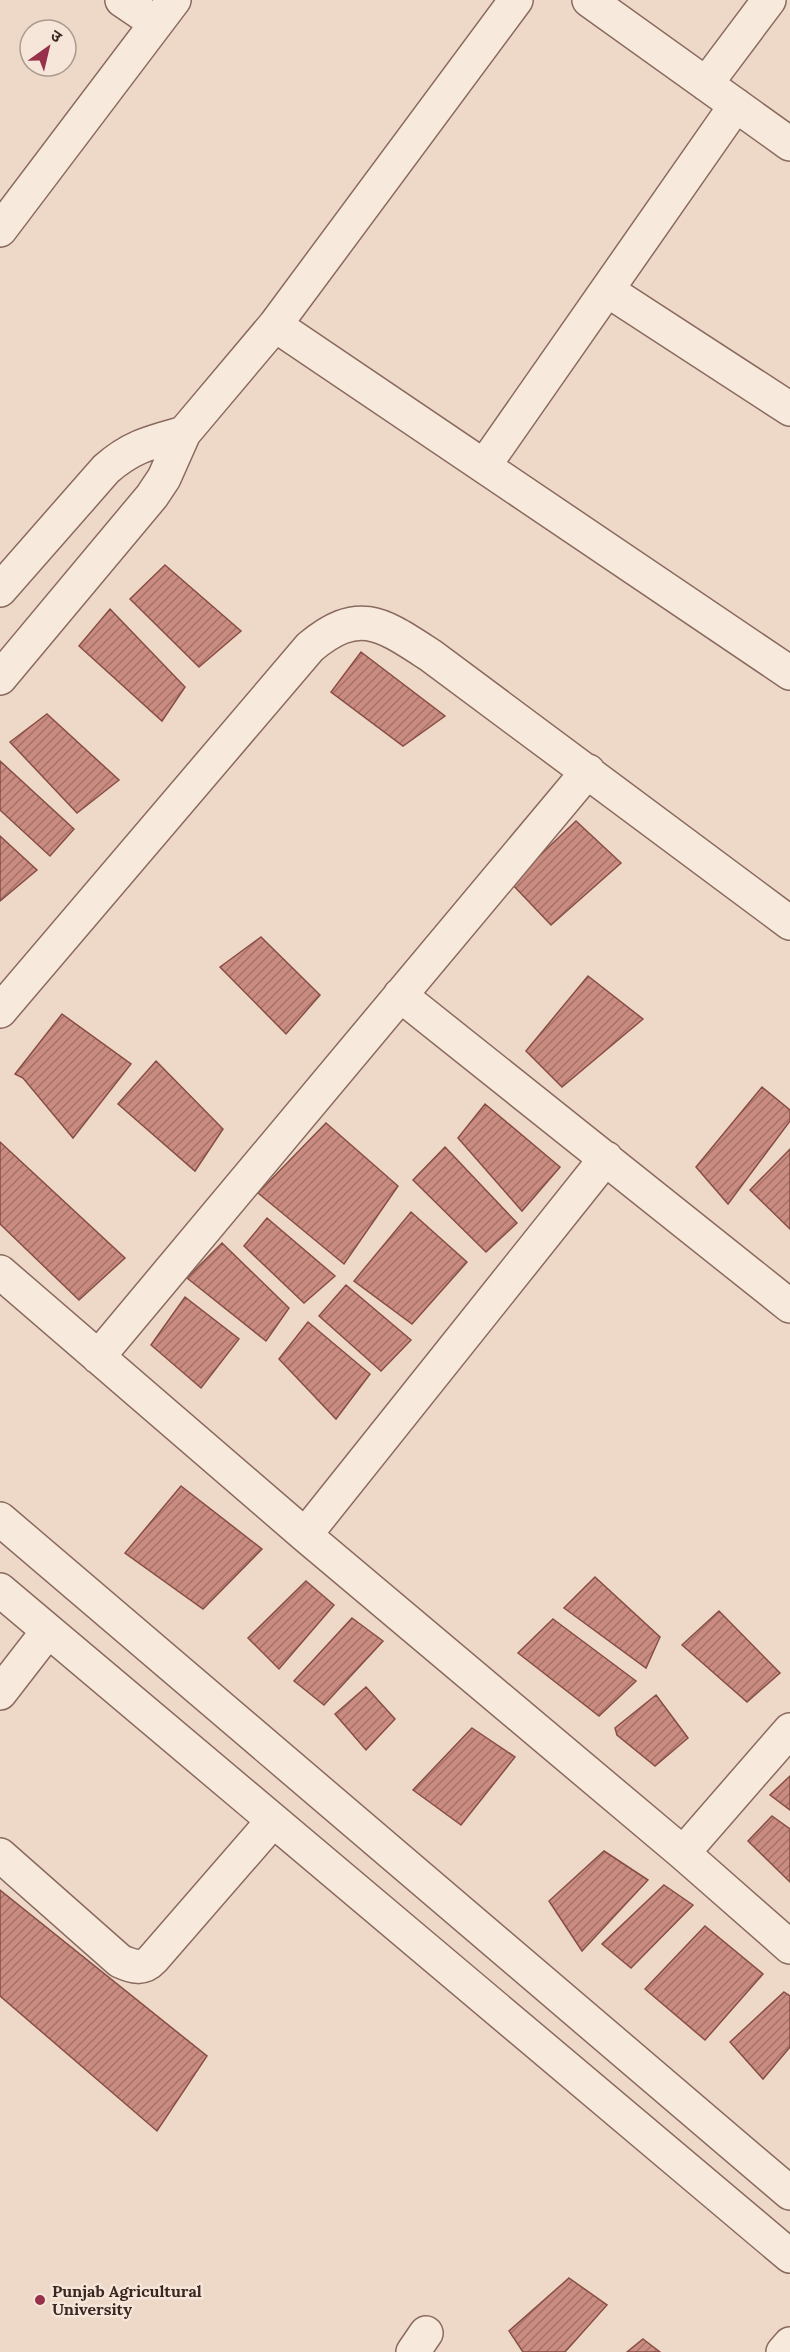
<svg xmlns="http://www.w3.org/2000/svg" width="790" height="2352" font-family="Lora,'Noto Sans Devanagari',serif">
<defs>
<pattern id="building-hatch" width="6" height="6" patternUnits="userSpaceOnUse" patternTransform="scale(1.5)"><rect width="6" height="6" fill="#ca8c81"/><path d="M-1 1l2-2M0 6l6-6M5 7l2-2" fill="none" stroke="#a57269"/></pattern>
</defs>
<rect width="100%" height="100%" fill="#eed9c9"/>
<path fill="url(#building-hatch)" stroke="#884e45" stroke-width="1.5" d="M165,565L241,631L199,667L130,599Z
M110,609L185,687L162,721L79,646Z
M361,652L445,716L403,746L331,692Z
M47,714L119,780L77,813L10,742Z
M0,761L74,829L50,856L0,810Z
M576,821L621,863L551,925L511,883Z
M0,836L37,870L0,901Z
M261,937L320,995L286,1034L220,967Z
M588,976L643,1019L562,1087L526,1051Z
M62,1014L131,1064L73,1138L23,1078L15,1074Z
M156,1061L223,1129L195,1171L118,1104Z
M762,1087L790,1110V1121L728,1204L696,1167Z
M485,1104L560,1167L522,1211L458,1138Z
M326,1123L398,1186L344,1264L258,1193Z
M0,1142L125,1258L79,1300L0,1224Z
M445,1147L517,1223L486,1252L413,1180Z
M790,1149V1229L750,1190Z
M411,1212L467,1262L412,1324L354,1281Z
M267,1218L335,1276L304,1303L244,1246Z
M222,1243L289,1308L266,1341L187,1278Z
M346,1285L411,1340L381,1371L319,1316Z
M185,1297L239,1339L201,1388L151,1345Z
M308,1322L370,1374L336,1419L279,1359Z
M181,1486L262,1549L203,1609L125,1553Z
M595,1577L660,1637L646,1668L564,1608Z
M306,1581L334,1605L279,1669L248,1638Z
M719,1611L780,1673L747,1702L682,1645Z
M352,1618L383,1641L324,1705L294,1681Z
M553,1619L636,1681L599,1716L518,1653Z
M366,1687L395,1719L366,1750L335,1714Z
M656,1695L688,1738L655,1766L617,1735L615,1728Z
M472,1728L515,1757L461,1825L413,1790Z
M790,1776V1810L770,1795Z
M772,1816L790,1829V1882L748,1841Z
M604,1851L648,1880L582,1951L549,1901Z
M664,1885L693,1905L631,1968L602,1944Z
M0,1890L207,2056L157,2131L0,1996Z
M705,1926L763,1974L705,2040L645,1989Z
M784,1992L790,1996V2047L763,2079L730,2042Z
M569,2278L607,2305L565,2352H523L509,2331Z
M643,2339L660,2352H627Z"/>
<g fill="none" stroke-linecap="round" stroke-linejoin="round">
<defs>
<path id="minor" d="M122,0L156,23
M589,0L790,144
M706,84L769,0
M0,230L174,0
M607,290L790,409
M275,325L790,673
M484,466L736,105
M0,590L106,469C132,446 152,442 184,433
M0,678L152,496L164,478L184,433L275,325L516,0
M400,995L790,1306
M0,1011L310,647C359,606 382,624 430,655L790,923
M0,1272L305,1535L683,1853L790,1947
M98,1357L588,771
M0,1519L790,2193
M305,1535L606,1158
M0,1590L790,2256
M0,1693L48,1631
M683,1853L790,1730
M0,1855L120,1961C133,1967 143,1970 153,1959L272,1822
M413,2352L426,2333
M783,2352L790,2344"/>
</defs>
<use href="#minor" stroke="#8a6a5e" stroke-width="36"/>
<use href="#minor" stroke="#f8e9dd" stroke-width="33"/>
</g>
<circle fill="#97304b" stroke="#f5e6d9" stroke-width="2" cx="40" cy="2300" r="6"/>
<g text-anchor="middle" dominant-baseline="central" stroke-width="5" stroke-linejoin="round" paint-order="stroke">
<g font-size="16" font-weight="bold" fill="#3b2721" stroke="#f5e6d9" text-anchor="start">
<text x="52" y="2291">Punjab Agricultural<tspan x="52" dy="18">University</tspan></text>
</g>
</g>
<g transform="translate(48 48) rotate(34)"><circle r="28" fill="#f5e6d9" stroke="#ab9a8f" stroke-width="1.5"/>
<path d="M0-4.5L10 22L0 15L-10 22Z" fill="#97304b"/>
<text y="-9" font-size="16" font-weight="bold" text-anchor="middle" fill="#3b2721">उ</text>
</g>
</svg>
